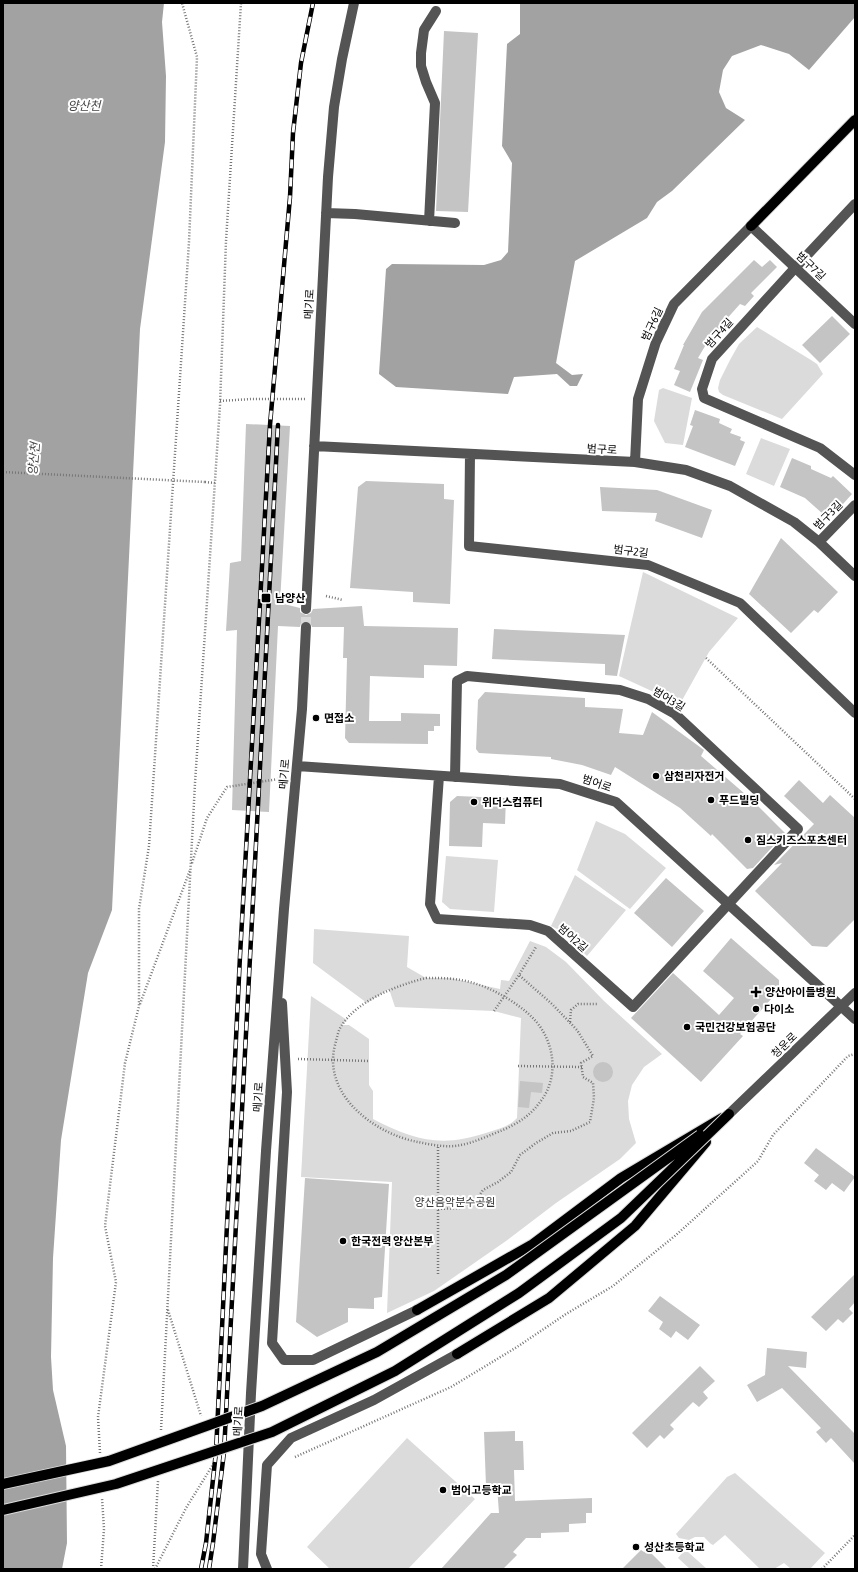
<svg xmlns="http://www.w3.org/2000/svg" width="858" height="1572" font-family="'Asap Condensed','Noto Sans KR',sans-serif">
<rect width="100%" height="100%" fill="#fff"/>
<path fill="#dbdbdb" d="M757,327L811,360L817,364L823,374L782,419L723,395L719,392L718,388L720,380L730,360L739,344Z
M663,388L692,398L683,445L665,443L654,421L659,390Z
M761,438L790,449L774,486L746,474Z
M643,572L738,618L709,652L680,704L619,676Z
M596,821L625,834L666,868L630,909L577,870Z
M446,856L498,860L494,912L450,909L442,902Z
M575,875L626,910L587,956L559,930L551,926Z
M314,929L409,936L407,967L426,978H450L500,989L501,980L509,981L530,941L546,947L566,962L604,1001L662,1054L644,1067L632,1085L628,1101L629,1119L636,1143L620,1159L556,1203L506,1241L434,1291L387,1313L392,1182L301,1177L311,996L347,1020L342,1025H349L369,1039V1085L373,1091V1119C416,1141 442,1148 489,1132C499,1129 510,1126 517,1118L521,1018L494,1011L395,1007L389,989L367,1003L313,963Z
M407,1438L475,1499L408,1569H330L307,1547Z
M735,1473L825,1553L810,1569H791L784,1563L774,1569L759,1568L725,1535L713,1545L711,1544L704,1537H695L689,1540L679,1538L676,1534L727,1477Z
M683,1552H688L707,1569H690L678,1558Z"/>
<path fill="#a2a2a2" d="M3,3H164L162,22L166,76L165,142L140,329L112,910L88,973L61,1140L53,1258L51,1357L53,1390L66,1446L67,1543L62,1569H3Z
M520,3H855V17L809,70L789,54L761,45L732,56L723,70L719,92L726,108L745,120L672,191L657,202L647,218L575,261L556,363L572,375L583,374L577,386H570L557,374L514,377L508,394L396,387L379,374L386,269L392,264L484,265L501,260L508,252L512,163L502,146L507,44L520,34Z"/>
<path fill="#c4c4c4" d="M444,31L478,33L468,212L436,211Z
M754,260L762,267L770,260L777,267L751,293L754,296L745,306L740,304L724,322L714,338L711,336L698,358L703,360L690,392L674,385L680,371L674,369L684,345H683L702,312Z
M832,316L850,334L820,363L802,345Z
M695,410L720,419L719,423L732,429L730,433L741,437L740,440L745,442L735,466L685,447L693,426L690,425Z
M246,424L290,426L280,603L300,608V612L306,615L311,613L313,609L362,606L364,626L458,628L457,666L424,665V678L370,676L369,721H401V713L440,714V726H434V731H428V744L349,743L345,738L347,658H343L344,627H312L310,622L306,621L301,623L300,627L278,626L269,812L232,810L237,630L226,631L230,563L241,561Z
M792,458L811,466V469L831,478L833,476L852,494L834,514H823L805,498L780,487Z
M366,481L444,484V499L454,500L450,604L413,602V592L350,588L358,487Z
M600,487L657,490L712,510L702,538L655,521L657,513L602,511Z
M781,538L838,592L818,613L814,610L791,633L749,594Z
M494,629L625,635L617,676L605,675V664L492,659Z
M485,692L585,698V707L623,709L619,733L643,735L652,712L704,750L701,756L752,800L785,833L753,868L747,869L712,834L711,836L680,808L615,767L611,775L582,765L551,759V757L479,753L476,749L478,700Z
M799,780L823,803L830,795L855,818V919L827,947L812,946L755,891L782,863L774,865L814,824L784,796Z
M457,796L506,798L505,824L483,823L482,847L449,846L450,802Z
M666,878L704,911L672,947L634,913Z
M731,938L779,980V990L740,1034L743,1036L701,1082L631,1018L673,973L719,1015L734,998L703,971Z
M593 1072a10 10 0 1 1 20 0a10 10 0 1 1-20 0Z
M520,1081L543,1083L542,1093L531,1092L529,1108L518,1107Z
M816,1148L855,1177L844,1192L832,1183L826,1190L814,1181L819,1175L804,1163Z
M305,1178L389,1184L382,1297L374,1298V1309L348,1308V1322L317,1337L296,1322Z
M855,1274V1302L849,1309L853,1313L843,1323L838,1319L826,1331L811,1317Z
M660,1296L700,1325L688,1340L676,1331L671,1338L659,1329L663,1322L648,1311Z
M767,1348L807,1352L806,1368L788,1366L855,1434V1464L831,1438L826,1443L816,1432L821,1428L782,1388L757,1402L747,1385L765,1375Z
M700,1366L715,1381L703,1392L708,1398L699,1407L693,1402L670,1425L674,1429L664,1439L660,1435L647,1448L632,1433Z
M515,1431V1441H523L524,1470H514L515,1501L592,1498V1513H586V1523L569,1524V1532L541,1533V1538H526L513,1552L517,1555L503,1569H441L491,1513H499L497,1486H486L484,1432Z
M647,1549L667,1569H622L641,1550L644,1552Z"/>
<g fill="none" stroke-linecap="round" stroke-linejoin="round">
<path stroke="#d9d9d9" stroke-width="10" stroke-dasharray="10 5" stroke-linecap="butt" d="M306,627V609"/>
<defs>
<path id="major" d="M751,226L855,120
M417,1310L533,1244L621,1178L722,1118
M457,1354L549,1298L635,1226L706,1142"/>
</defs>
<use href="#major" stroke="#dbdbdb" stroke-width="12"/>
<path stroke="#767676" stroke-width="2.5" stroke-dasharray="1 2" stroke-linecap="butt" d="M220,401L251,399H305
M205,482L215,483
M326,596L343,600
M706,658L855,799
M192,863L207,818L227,787L285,778
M426,978C459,977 481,982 510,1000C522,1008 533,1016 541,1028C556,1051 557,1081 540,1102C528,1119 511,1127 493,1134C483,1138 472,1143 461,1145C448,1148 432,1145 418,1142C375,1134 322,1095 335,1045C337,1038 338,1030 342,1025C358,1000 398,985 426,978Z
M140,1004L190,870
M494,1011L519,975L536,947
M570,1022L571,1010L578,1004H597
M298,1059L369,1061
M518,1066L582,1067
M438,1209L460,1208L475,1202L483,1190L498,1182L511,1172L520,1155L536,1143L553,1133L571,1131L590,1122L594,1098L593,1083L583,1077L581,1063L593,1056L577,1030L552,1004L519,975
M438,1274V1146
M168,1310L201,1416
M161,1430L195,783L220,405L226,241L241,3
M100,1453L98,1417L116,1282L105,1226L125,1063L139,1006V909L149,846L189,242L197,57L182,3
M295,1457L451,1387L517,1347L566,1314L613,1286L676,1235L758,1161L773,1135L848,1056L855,1054
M101,1569L104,1529L102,1498
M153,1569L158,1481
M155,1569L186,1508L214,1463
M822,1569L855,1535"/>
<path stroke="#545454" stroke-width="10" d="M855,204L795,268L712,359L702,389L704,398L820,448L855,475
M326,213L355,214L455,223
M429,221L435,103L426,82L421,66V53L424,30L436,11
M314,446L635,462L686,470L730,486L794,522L819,542L855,576
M470,454L469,546L648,565L740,603L855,713
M635,462L638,399L656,342L674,304L751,226L855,324
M819,542L855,505
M306,609L328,177L334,107L342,59L354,3
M297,766L560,784L616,802L855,1019
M439,776L430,904L437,919L530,925L548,931L633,1007L798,829L675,714L648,699L620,690L467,676L457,681L455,777
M282,1003L287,1092L272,1343L284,1360H313L417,1310
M729,1114L855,993
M243,1569L251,1393L266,1151L284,909L302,709L306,627
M267,1569L261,1554L267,1465L291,1438L374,1400L457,1354"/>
<use href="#major" stroke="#000" stroke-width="10"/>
<defs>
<path id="rail" d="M201,1569L206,1543L216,1452L240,956L270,425L290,197L293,133L301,63L313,3
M209,1569L213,1543L224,1452L278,425"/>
</defs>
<use href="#rail" stroke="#000" stroke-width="4.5"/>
<use href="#rail" stroke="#fff" stroke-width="3" stroke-dasharray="9" stroke-linecap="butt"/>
<defs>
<path id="major-bridge" d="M3,1484L109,1461L262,1406L377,1352L506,1275L700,1135
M3,1510L116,1484L272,1432L395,1371L519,1293L621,1218L729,1114"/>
</defs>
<use href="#major-bridge" stroke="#dbdbdb" stroke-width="12" stroke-linecap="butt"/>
<path stroke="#767676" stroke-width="2.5" stroke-dasharray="1 2" stroke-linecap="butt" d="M3,472L205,482"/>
<use href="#major-bridge" stroke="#000" stroke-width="10"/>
</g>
<g fill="#000" stroke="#fff" stroke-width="1.5">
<rect x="261" y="593" width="10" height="10" rx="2"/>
<circle cx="316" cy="718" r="4"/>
<circle cx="656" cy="776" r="4"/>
<circle cx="711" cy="800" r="4"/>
<circle cx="474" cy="802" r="4"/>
<circle cx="748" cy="840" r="4"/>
<path d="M754 986h4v4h4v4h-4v4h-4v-4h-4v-4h4z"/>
<circle cx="756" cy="1009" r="4"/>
<circle cx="687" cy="1027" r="4"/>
<circle cx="343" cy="1241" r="4"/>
<circle cx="443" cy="1490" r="4"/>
<circle cx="636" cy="1547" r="4"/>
</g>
<g text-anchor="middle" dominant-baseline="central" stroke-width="4" stroke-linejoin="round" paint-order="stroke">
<g font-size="11" fill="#000" stroke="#fff">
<text transform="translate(811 266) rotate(43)">범구7길</text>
<text transform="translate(309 304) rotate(-87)">메기로</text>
<text transform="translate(652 324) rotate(-65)">범구6길</text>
<text transform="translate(719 333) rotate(-48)">범구4길</text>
<text transform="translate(602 449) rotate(3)">범구로</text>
<text transform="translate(828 515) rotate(-45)">범구3길</text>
<text transform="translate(631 551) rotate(7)">범구2길</text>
<text transform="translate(669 699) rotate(31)">범어3길</text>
<text transform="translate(284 774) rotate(-85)">메기로</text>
<text transform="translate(597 783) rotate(19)">범어로</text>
<text transform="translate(573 938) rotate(42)">범어2길</text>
<text transform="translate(784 1045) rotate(-44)">청운로</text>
<text transform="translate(258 1097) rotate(-86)">메기로</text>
<text transform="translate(238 1421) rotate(-87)">메기로</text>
</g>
<g font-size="11" font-weight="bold" fill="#000" stroke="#fff" text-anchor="start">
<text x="275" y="598">남양산</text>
<text x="324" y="718">면접소</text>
<text x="664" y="776">삼천리자전거</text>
<text x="719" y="800">푸드빌딩</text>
<text x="482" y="802">위더스컴퓨터</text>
<text x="756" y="840">짐스키즈스포츠센터</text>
<text x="765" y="992">양산아이들병원</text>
<text x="764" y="1009">다이소</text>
<text x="695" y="1027">국민건강보험공단</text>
<text x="351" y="1241">한국전력 양산본부</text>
<text x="451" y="1490">범어고등학교</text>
<text x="644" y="1547">성산초등학교</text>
</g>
<g font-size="11" fill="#323232" stroke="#fff">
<text x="455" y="1202">양산음악분수공원</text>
</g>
<g font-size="12" font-style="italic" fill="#434343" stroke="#fff">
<text x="84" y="106">양산천</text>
<text transform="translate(34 459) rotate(-85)">양산천</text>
</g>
</g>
<rect width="858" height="1572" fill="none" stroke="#000000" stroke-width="8"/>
</svg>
